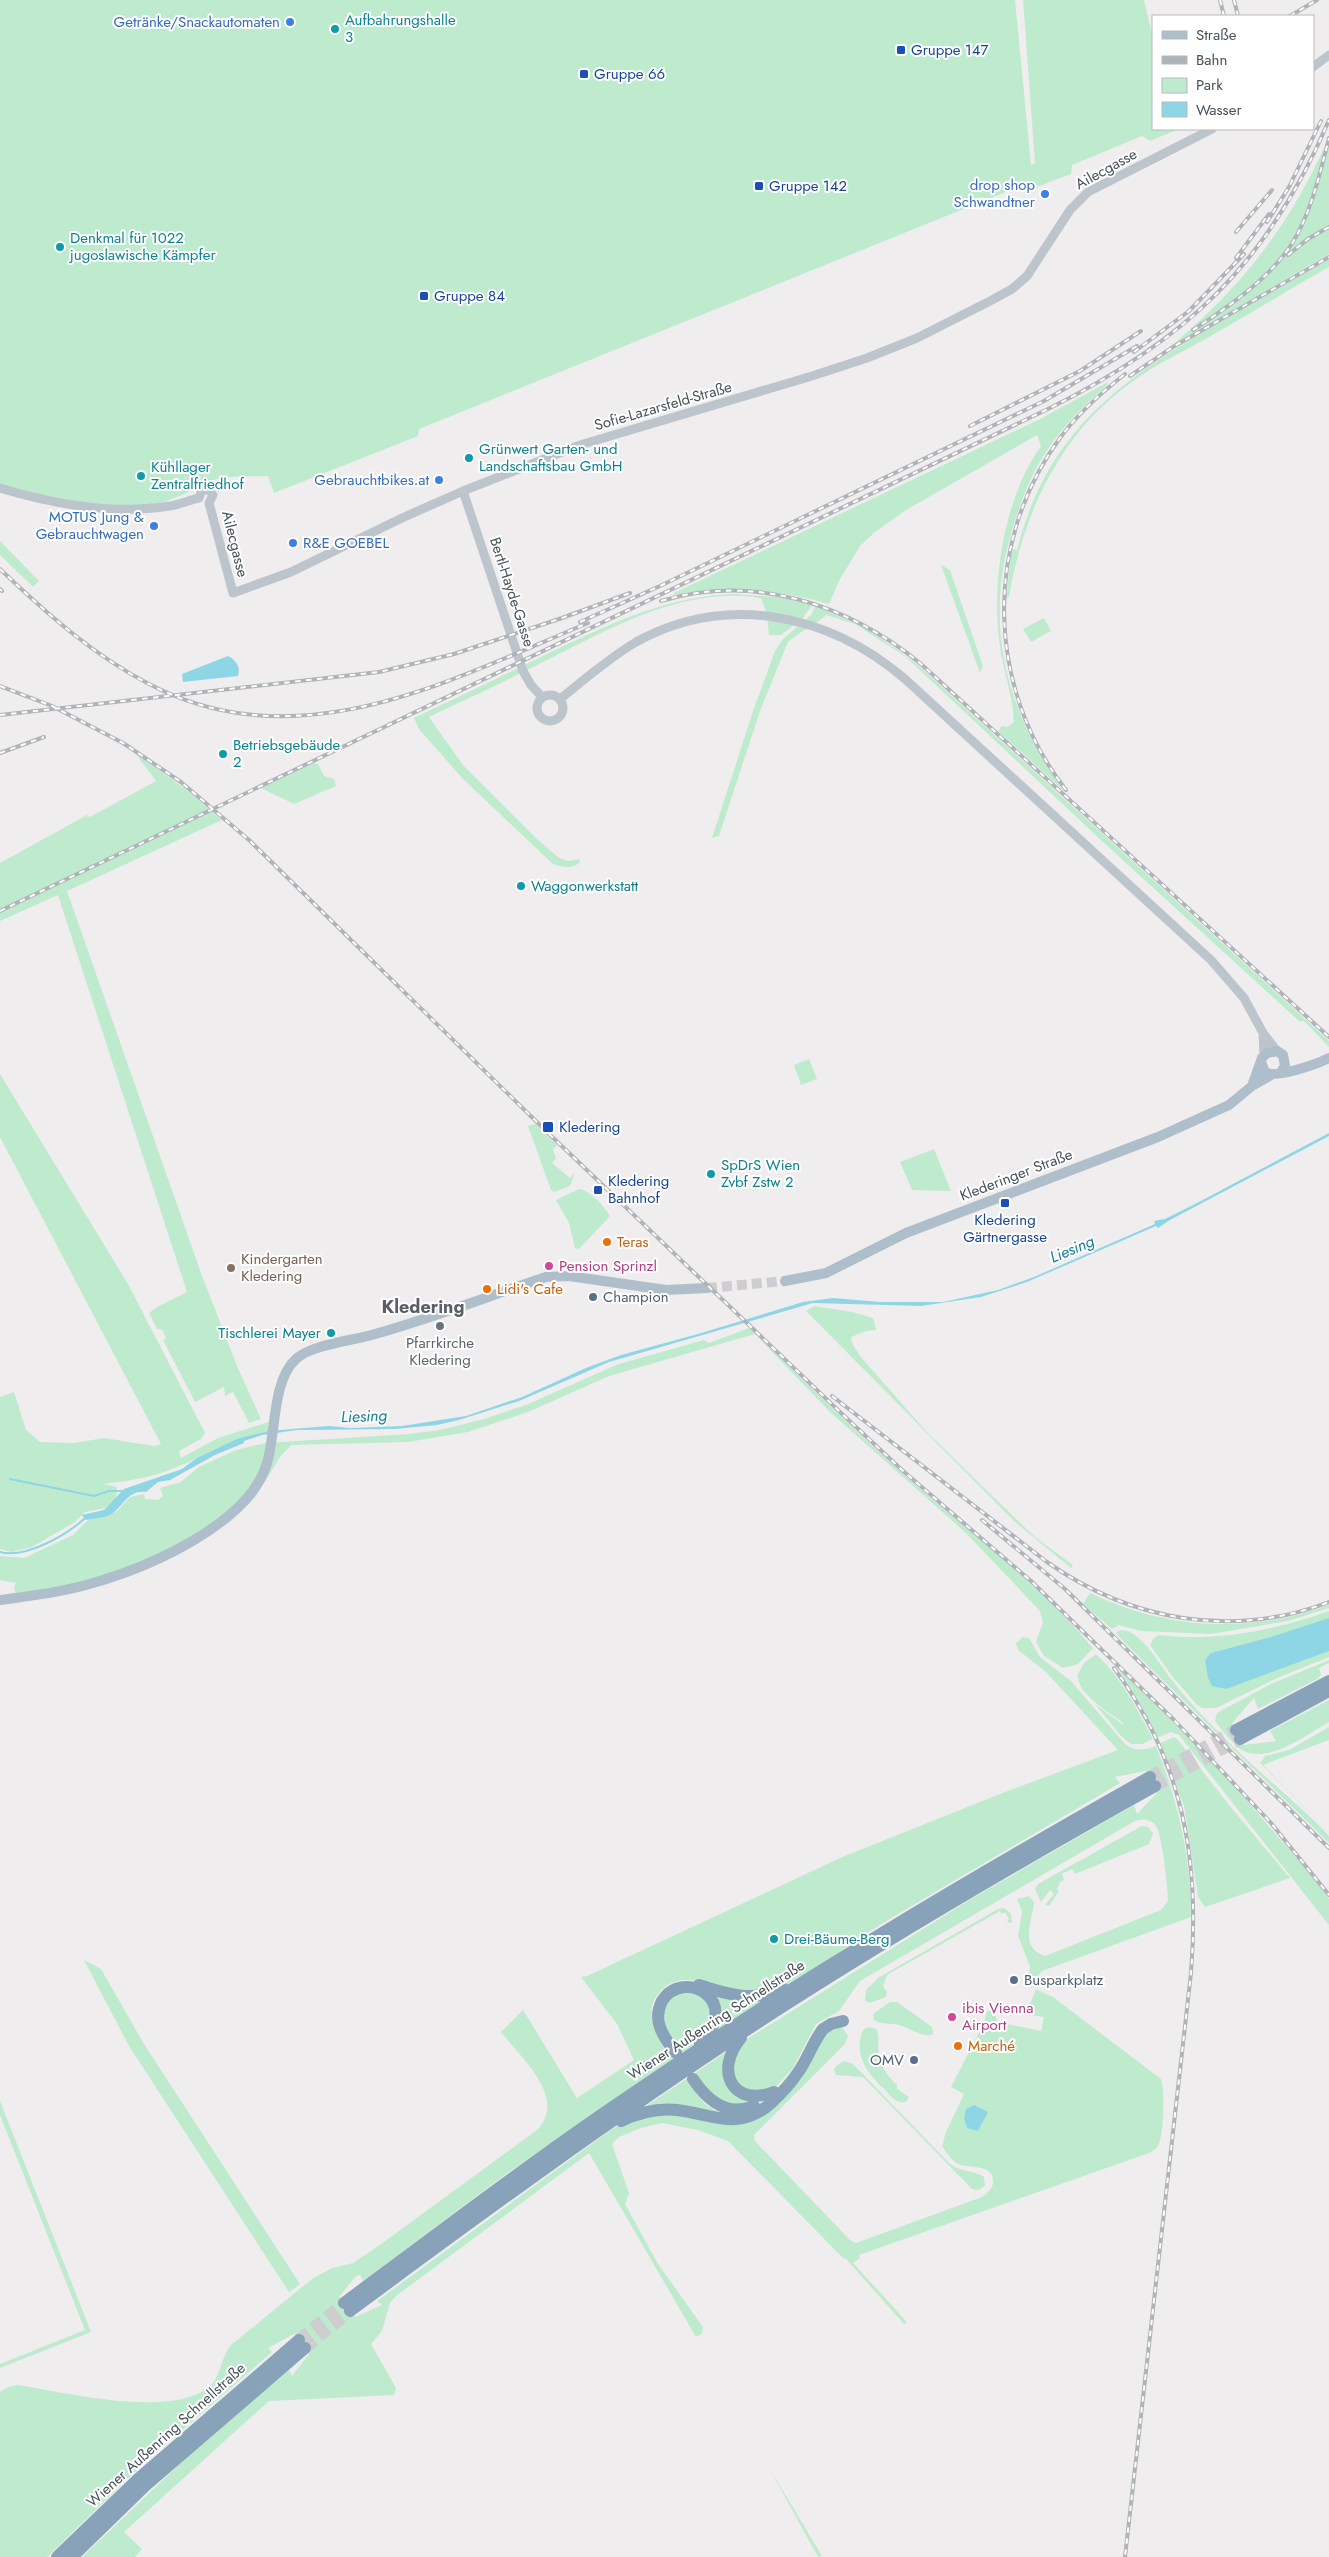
<svg xmlns="http://www.w3.org/2000/svg" width="1329" height="2557" font-family="Jost,sans-serif">
<rect width="100%" height="100%" fill="#f0edee"/>
<path fill="#beebce" d="M0,0H1015L1031,165L1035,163L1023,0H1144L1153,38V129H1179L1150,141L1142,136L1072,165L1071,174L1029,190L1023,185L419,429L418,436L274,493L268,476C250,477 228,475 211,481C194,488 176,500 158,503C117,512 39,499 0,484Z
M1329,143V254L1170,347C1241,287 1286,231 1325,146Z
M1329,259V267C1290,289 1253,312 1214,334C1187,350 1157,363 1132,382C1061,432 1023,513 1009,597L1006,598L1012,549L1017,550C1047,432 1120,380 1220,322C1257,301 1293,280 1329,259Z
M1108,382C1107,387 1100,391 1096,395C1076,413 1058,433 1044,455C1031,475 1022,499 1015,521C982,619 1004,708 1063,790L998,731L1002,726L1007,727L1014,722C1013,697 1004,672 1000,647C991,583 1003,500 1041,446L1037,435L906,510L875,532L860,546L840,579L829,604C776,589 728,585 674,595V593L1040,419Z
M0,541L39,581L33,587L0,555Z
M941,565L950,570L983,666L980,673Z
M734,594L778,597L812,605L803,618L781,635H769L767,614L761,598C680,585 605,632 535,666C500,684 465,700 429,717L463,765L537,839L559,858L569,861L579,859L580,862C572,870 562,867 553,864L463,779L419,729L414,718C456,698 498,678 541,657C603,627 664,596 734,594Z
M815,606L868,629L918,665L1329,1041V1047L1304,1021H1299L1103,842L906,657L855,624L826,615C815,626 800,631 788,642L760,711L719,836L712,838L753,711L775,651L783,639L811,615Z
M1044,618L1051,631L1031,642L1023,629Z
M135,753L187,790L222,820L67,891L201,1273L237,1366L261,1419L249,1423L233,1392L225,1396L224,1387L195,1402L163,1340L166,1338L162,1330L157,1329L149,1313L157,1307L187,1292L58,895L0,921V863L87,815L90,817L156,781Z
M313,763L318,764L324,776L334,779L336,786L294,804L261,788Z
M809,1059L817,1079L801,1085L794,1065Z
M0,1074L128,1284L205,1433L201,1439L179,1451L181,1458L218,1438L269,1422L268,1431C231,1440 206,1456 172,1469C150,1478 127,1481 104,1484L117,1487L116,1499L105,1508L85,1512L75,1522L32,1547L11,1552L0,1549V1397L14,1392L26,1430L40,1442L74,1443L104,1438L154,1446L161,1444L0,1137Z
M535,1124L557,1145L553,1150L556,1158L552,1163L570,1178L575,1172L570,1186L554,1192L551,1190L528,1126Z
M934,1149L951,1191L912,1190L900,1162Z
M579,1189C590,1190 605,1207 610,1216L579,1249L575,1248L569,1223L556,1200Z
M814,1306L852,1312L873,1318L876,1330L866,1331L851,1337L852,1343L860,1356L925,1430L982,1486L1036,1538L1073,1565L1071,1568L1014,1521L806,1311Z
M749,1328L755,1333C811,1388 867,1443 926,1494C984,1543 1044,1590 1093,1648L1078,1664L1063,1668L1044,1656L1036,1642L1043,1622L1040,1611L967,1534L830,1412L755,1334L609,1376L528,1412L468,1432L408,1442L291,1445L280,1457L255,1498L231,1521L167,1559L17,1601L14,1586L16,1583L0,1580V1556L24,1558L73,1535L89,1519L107,1516L117,1511L130,1497L144,1494L145,1499L158,1500L163,1496L160,1488L181,1482L199,1467L236,1450L266,1443L409,1434L440,1430L484,1419L528,1404L619,1364L704,1340L709,1343Z
M1090,1593C1166,1630 1250,1634 1329,1605V1608L1288,1621L1211,1634L1141,1631L1119,1625L1112,1629L1083,1604Z
M1329,1611V1657L1277,1678L1216,1708H1202L1197,1705L1172,1676L1150,1645L1154,1638L1159,1635C1215,1642 1276,1630 1329,1611Z
M1120,1630C1141,1628 1162,1669 1175,1684C1217,1737 1271,1780 1320,1826L1329,1836V1843L1124,1642L1116,1633Z
M1023,1637L1029,1638L1040,1657L1071,1681L1125,1744C1135,1752 1145,1750 1156,1746C1178,1802 1191,1857 1191,1917L1042,1971L1036,1978L1037,1984L1028,1983L1030,1966L1018,1936L1022,1911L1017,1899L1029,1896L1034,1902C1032,1922 1019,1948 1045,1956L1161,1910L1168,1901C1168,1890 1162,1833 1156,1826C1151,1819 1143,1819 1135,1821L860,1981L839,2011L816,2024L793,2068L774,2089L746,2092L731,2074L739,2044L971,1899L1134,1805L1137,1814L1157,1793L1146,1771L1115,1777L1120,1783C1043,1829 965,1874 888,1920C855,1940 824,1965 789,1983C782,1987 754,1994 745,1994C720,1993 689,1968 665,1987C639,2007 656,2036 670,2057L678,2052L660,2014L678,1990L705,1996L713,2015L698,2042L506,2174L363,2281L360,2275L356,2276L339,2297L355,2317L382,2305L377,2301L612,2129L628,2120L656,2113L707,2119L777,2100L821,2034L842,2027L848,2036L845,2044L754,2135L755,2141L850,2240L856,2243L982,2197C987,2193 993,2189 993,2182C994,2163 969,2169 958,2164C951,2160 946,2152 942,2146L946,2132L964,2094L951,2087L984,2023L987,2011H994L997,2021L1002,2023L1041,2031L1044,2017L1030,2015L1027,2011L1036,1989L1053,1997L1161,2079C1165,2090 1164,2135 1158,2146C1156,2149 1152,2151 1149,2153L859,2255L860,2258L853,2263L907,2322L904,2324L846,2259L843,2258L728,2141L698,2130L662,2123L641,2128L619,2137L612,2144L629,2193L625,2204L658,2264L703,2327L702,2334L696,2337L589,2153L396,2296L390,2303L382,2331L371,2344L396,2388L394,2395L269,2401L124,2532L142,2549L135,2557H82L201,2444L289,2370L292,2376L309,2354L294,2334L268,2348L272,2352L140,2467L47,2557H0V2392L8,2387L18,2385C64,2392 174,2420 211,2385C221,2375 221,2357 231,2345L312,2279L332,2268L353,2263L377,2247L537,2130C568,2098 521,2058 501,2032L523,2010L577,2098L634,2060L617,2024L581,1977L587,1976L840,1858L1005,1792L1118,1750L1046,1672L1018,1650L1016,1643Z
M1096,1654C1121,1677 1137,1709 1153,1739L1142,1744H1131L1121,1736L1095,1704L1123,1725L1124,1724C1110,1713 1075,1693 1078,1674L1084,1663Z
M1329,1660V1663L1319,1668L1321,1675L1317,1679L1258,1709L1254,1698L1232,1723L1244,1745L1276,1741L1270,1731L1329,1700V1722C1308,1734 1271,1762 1246,1752C1235,1748 1222,1730 1215,1721L1217,1713L1269,1685Z
M1118,1668L1213,1762L1307,1870L1329,1899V1925L1179,1735L1171,1732L1157,1738L1142,1707Z
M1329,1727V1740L1263,1765L1328,1831L1260,1763L1265,1756L1289,1750Z
M1174,1737L1179,1741L1229,1805L1290,1878L1205,1907L1198,1897L1184,1806L1160,1743Z
M1142,1826L1148,1827L1153,1833L1149,1844L1075,1874L1072,1869L1062,1874L1064,1880L1060,1882L1057,1890L1059,1891L1049,1906L1045,1905L1054,1894L1050,1890L1041,1902L1035,1889L1038,1884Z
M1004,1908L1011,1914L1012,1923L1007,1922L1009,1919L1005,1912L1002,1914L1000,1911L887,1975L883,1986L887,1992L886,1997L870,2003L865,2001L866,1990L878,1978L998,1909Z
M84,1960L101,1969L144,2044L300,2284L289,2292L129,2046Z
M710,1991L768,1998L715,2031Z
M890,2002H897L932,2027L933,2034C925,2039 911,2029 902,2026C893,2022 883,2026 874,2020L873,2014Z
M868,2027L876,2029C880,2037 878,2042 878,2049C879,2064 887,2076 897,2085V2089L909,2097L906,2102C895,2104 891,2096 884,2089C867,2073 853,2054 863,2030Z
M726,2052L727,2081L762,2099L735,2108L687,2081L705,2104L718,2112L639,2111Z
M844,2061L853,2064L950,2164C961,2172 974,2170 984,2177L985,2186L978,2190L972,2189L863,2077L836,2075L834,2070L836,2066Z
M0,2101L91,2332L0,2368V2364L85,2330L0,2115Z
M768,2466L822,2556L818,2557Z"/>
<path fill="#8ed6e5" d="M228,656C236,660 241,667 238,676L183,682L182,674Z
M1329,1133V1136L1170,1220L1158,1228L1156,1226L1027,1282L981,1297L921,1306L813,1303L609,1362L519,1401L459,1420L437,1425L395,1429L297,1430L262,1435L244,1441V1443L215,1455L170,1480L158,1482L146,1492C128,1490 125,1504 113,1513C106,1518 95,1518 86,1520L82,1515L104,1510L124,1489L182,1469L197,1458L237,1439L268,1431L329,1426L350,1428L402,1426L466,1416L522,1397L586,1368L621,1355L698,1334L803,1302L833,1298L880,1302H943L998,1290L1034,1277L1155,1224L1154,1221L1165,1219L1199,1202Z
M1329,1618V1651L1226,1689L1212,1686L1208,1678L1205,1660L1211,1653L1271,1637Z
M974,2105L988,2112L978,2131L967,2128L964,2118L966,2109Z"/>
<g fill="none" stroke-linecap="round" stroke-linejoin="round">
<path stroke="#8ed6e5" stroke-width="2" d="M10,1479L94,1496L109,1491H123
M0,1552C25,1559 67,1535 85,1518"/>
<path stroke="#ceced0" stroke-width="10" stroke-dasharray="10 5" stroke-linecap="butt" d="M707,1288L785,1281"/>
<path stroke="#ceced0" stroke-width="12" stroke-dasharray="12 6" stroke-linecap="butt" d="M1150,1777L1236,1730
M1155,1786L1240,1739
M299,2340L344,2303
M305,2348L350,2311"/>
<path stroke="#bdc5cc" stroke-width="9" d="M1313,67L1329,55
M0,488C53,504 113,515 169,506C179,505 189,500 199,498
M463,491L523,671L531,685L542,697
M199,498L202,490H209L213,495L209,503
M209,503L233,593L291,572L402,518L463,491L580,445L812,376L867,358L917,338L992,300L1012,289L1027,276L1070,210L1088,192L1212,129
M537 708a13 13 0 1 1 26 0a13 13 0 1 1-26 0Z
M560,699C585,679 609,658 636,642C727,592 829,614 905,679L1211,960L1244,998L1263,1033L1277,1051
M1263,1033L1264,1055"/>
<path stroke="#afbecb" stroke-width="10" d="M1261,1062L1265,1072C1276,1079 1317,1064 1329,1058
M1252,1086L1262,1058L1267,1053L1277,1051L1283,1055L1285,1066L1281,1072
M785,1281L826,1273L906,1233L1158,1137L1229,1105L1252,1086L1271,1075
M0,1600C30,1596 63,1592 93,1583C149,1567 249,1524 267,1463C276,1434 272,1380 296,1359C313,1344 352,1341 375,1334C432,1318 489,1296 546,1277L569,1276L666,1290L707,1288"/>
<path stroke="#88a2b9" stroke-width="12" d="M1236,1730L1329,1681
M1240,1739L1329,1691
M699,1985C728,1995 755,2002 784,1989
M741,2038C714,2070 732,2108 774,2092
M676,2053C670,2045 663,2037 660,2027C657,2019 658,2009 662,2001C683,1967 744,2000 700,2044
M693,2079C707,2100 726,2117 754,2106
M621,2121C638,2113 658,2108 677,2110C712,2114 739,2132 771,2103C781,2094 791,2083 799,2071C808,2058 813,2042 823,2029L831,2024L843,2021
M344,2303C437,2234 530,2163 626,2098C795,1982 971,1878 1150,1777
M350,2311C481,2214 612,2118 748,2029C881,1942 1017,1863 1155,1786
M57,2557L138,2479L299,2340
M72,2557L145,2486L305,2348"/>
<defs>
<path id="rail" d="M1220,0L1224,16
M1234,0L1238,16
M1290,16L1317,0
M1267,222L1289,187L1321,121
M1236,232L1272,190
M1288,255L1308,239L1329,227
M1236,258L1269,214
M1193,330C1228,307 1268,280 1291,245C1311,214 1320,173 1329,138
M1134,352L1189,311L1244,254
M1130,376L1173,347L1329,257
M970,426L1080,371L1141,331
M0,569C45,612 93,655 149,684C298,762 449,681 588,623
M0,589L2,591
M661,601C754,573 848,604 921,664L1329,1037
M580,622L660,586L1044,401L1137,346
M0,686L52,706L123,743L181,782L249,840L545,1130L840,1412L902,1470L1031,1581L1174,1720L1271,1823L1329,1895
M0,715L379,672L454,654L562,618L630,593
M0,753L44,737
M1066,790C986,687 983,543 1060,438C1078,413 1101,393 1125,374
M0,911L1046,410C1186,341 1268,264 1329,120
M832,1396L1047,1562C1131,1621 1232,1639 1329,1602
M982,1520L1065,1589L1329,1848
M1114,1668C1183,1762 1200,1859 1191,1973L1125,2557"/>
</defs>
<use href="#rail" stroke="#b0b3b7" stroke-width="4"/>
<use href="#rail" stroke="#fff" stroke-width="2" stroke-dasharray="5.5" stroke-linecap="butt"/>
</g>
<g fill="#3f7fe0" stroke="#fff" stroke-width="2">
<circle cx="290" cy="22" r="5"/>
<circle cx="1045" cy="194" r="5"/>
<circle cx="439" cy="480" r="5"/>
<circle cx="154" cy="526" r="5"/>
<circle cx="293" cy="543" r="5"/>
</g>
<g fill="#0f9aa8" stroke="#fff" stroke-width="2">
<circle cx="335" cy="29" r="5"/>
<circle cx="60" cy="247" r="5"/>
<circle cx="469" cy="458" r="5"/>
<circle cx="141" cy="476" r="5"/>
<circle cx="223" cy="754" r="5"/>
<circle cx="521" cy="886" r="5"/>
<circle cx="711" cy="1174" r="5"/>
<circle cx="331" cy="1333" r="5"/>
<circle cx="774" cy="1939" r="5"/>
</g>
<g fill="#1a4fb4" stroke="#fff" stroke-width="2">
<rect x="896" y="45" width="10" height="10" rx="2.5"/>
<rect x="579" y="69" width="10" height="10" rx="2.5"/>
<rect x="754" y="181" width="10" height="10" rx="2.5"/>
<rect x="419" y="291" width="10" height="10" rx="2.5"/>
<rect x="542" y="1121" width="12" height="12" rx="2.5"/>
<rect x="593" y="1185" width="10" height="10" rx="2.5"/>
<rect x="1000" y="1198" width="10" height="10" rx="2.5"/>
</g>
<g fill="#e8710a" stroke="#fff" stroke-width="2">
<circle cx="607" cy="1242" r="5"/>
<circle cx="487" cy="1289" r="5"/>
<circle cx="958" cy="2046" r="5"/>
</g>
<g fill="#d1479c" stroke="#fff" stroke-width="2">
<circle cx="549" cy="1266" r="5"/>
<circle cx="952" cy="2017" r="5"/>
</g>
<circle fill="#8d6e63" stroke="#fff" stroke-width="2" cx="231" cy="1268" r="5"/>
<g fill="#5c6f8a" stroke="#fff" stroke-width="2">
<circle cx="593" cy="1297" r="5"/>
<circle cx="1014" cy="1980" r="5"/>
<circle cx="914" cy="2060" r="5"/>
</g>
<circle fill="#6b7280" stroke="#fff" stroke-width="2" cx="440" cy="1326" r="5"/>
<g text-anchor="middle" dominant-baseline="central" stroke-width="4" stroke-linejoin="round" paint-order="stroke">
<g font-size="15" fill="#0d838f" stroke="#fff" text-anchor="start">
<text x="345" y="20">Aufbahrungshalle<tspan x="345" dy="17">3</tspan></text>
<text x="70" y="238">Denkmal für 1022<tspan x="70" dy="17">jugoslawische Kämpfer</tspan></text>
<text x="479" y="449">Grünwert Garten- und<tspan x="479" dy="17">Landschaftsbau GmbH</tspan></text>
<text x="151" y="467">Kühllager<tspan x="151" dy="17">Zentralfriedhof</tspan></text>
<text x="233" y="745">Betriebsgebäude<tspan x="233" dy="17">2</tspan></text>
<text x="531" y="886">Waggonwerkstatt</text>
<text x="721" y="1165">SpDrS Wien<tspan x="721" dy="17">Zvbf Zstw 2</tspan></text>
<text x="321" y="1333" text-anchor="end">Tischlerei Mayer</text>
<text x="784" y="1939">Drei-Bäume-Berg</text>
</g>
<g font-size="15" fill="#366cbe" stroke="#fff" text-anchor="end">
<text x="280" y="22">Getränke/Snackautomaten</text>
<text x="1035" y="185">drop shop<tspan x="1035" dy="17">Schwandtner</tspan></text>
<text x="429" y="480">Gebrauchtbikes.at</text>
<text x="144" y="517">MOTUS Jung &amp;<tspan x="144" dy="17">Gebrauchtwagen</tspan></text>
<text x="303" y="543" text-anchor="start">R&amp;E GOEBEL</text>
</g>
<g font-size="15" fill="#164399" stroke="#fff" text-anchor="start">
<text x="911" y="50">Gruppe 147</text>
<text x="594" y="74">Gruppe 66</text>
<text x="769" y="186">Gruppe 142</text>
<text x="434" y="296">Gruppe 84</text>
<text x="559" y="1127">Kledering</text>
<text x="608" y="1181">Kledering<tspan x="608" dy="17">Bahnhof</tspan></text>
<text x="1005" y="1220" text-anchor="middle">Kledering<tspan x="1005" dy="17">Gärtnergasse</tspan></text>
</g>
<g font-size="15" fill="#475159" stroke="#fff">
<text transform="translate(1106 169) rotate(-29)">Ailecgasse</text>
<text transform="translate(663 406) rotate(-16)">Sofie-Lazarsfeld-Straße</text>
<text transform="translate(235 544) rotate(76)">Ailecgasse</text>
<text transform="translate(512 592) rotate(72)">Bertl-Hayde-Gasse</text>
<text transform="translate(1016 1175) rotate(-21)">Klederinger Straße</text>
<text transform="translate(716 2020) rotate(-33)">Wiener Außenring Schnellstraße</text>
<text transform="translate(166 2435) rotate(-42)">Wiener Außenring Schnellstraße</text>
</g>
<g font-size="15" fill="#c56008" stroke="#fff" text-anchor="start">
<text x="617" y="1242">Teras</text>
<text x="497" y="1289">Lidi's Cafe</text>
<text x="968" y="2046">Marché</text>
</g>
<g font-size="15" fill="#785e54" stroke="#fff" text-anchor="start">
<text x="241" y="1259">Kindergarten<tspan x="241" dy="17">Kledering</tspan></text>
</g>
<g font-size="15" fill="#b23c85" stroke="#fff" text-anchor="start">
<text x="559" y="1266">Pension Sprinzl</text>
<text x="962" y="2008">ibis Vienna<tspan x="962" dy="17">Airport</tspan></text>
</g>
<g font-size="15" fill="#4e5e75" stroke="#fff" text-anchor="start">
<text x="603" y="1297">Champion</text>
<text x="1024" y="1980">Busparkplatz</text>
<text x="904" y="2060" text-anchor="end">OMV</text>
</g>
<g font-size="15" fill="#5b616d" stroke="#fff">
<text x="440" y="1343">Pfarrkirche<tspan x="440" dy="17">Kledering</tspan></text>
</g>
<g font-size="16" font-style="italic" fill="#168097" stroke="#fff">
<text transform="translate(1072 1249) rotate(-23)">Liesing</text>
<text transform="translate(364 1416) rotate(-2)">Liesing</text>
</g>
<g font-size="18" font-weight="bold" fill="#5b5e62" stroke="#fff">
<text x="423" y="1307">Kledering</text>
</g>
</g>
<rect x="1152" y="15" width="162" height="115" fill="#ffffff" stroke="#b5b9bd"/>
<rect x="1162" y="31" width="25" height="8" fill="#afbecb" stroke="#b5b9bd"/>
<text x="1196" y="40" font-size="15" fill="#475159">Straße</text>
<rect x="1162" y="56" width="25" height="8" fill="#b0b3b7" stroke="#b5b9bd"/>
<text x="1196" y="65" font-size="15" fill="#475159">Bahn</text>
<rect x="1162" y="78" width="25" height="15" fill="#beebce" stroke="#b5b9bd"/>
<text x="1196" y="90" font-size="15" fill="#475159">Park</text>
<rect x="1162" y="102" width="25" height="15" fill="#8ed6e5" stroke="#b5b9bd"/>
<text x="1196" y="115" font-size="15" fill="#475159">Wasser</text>
</svg>
